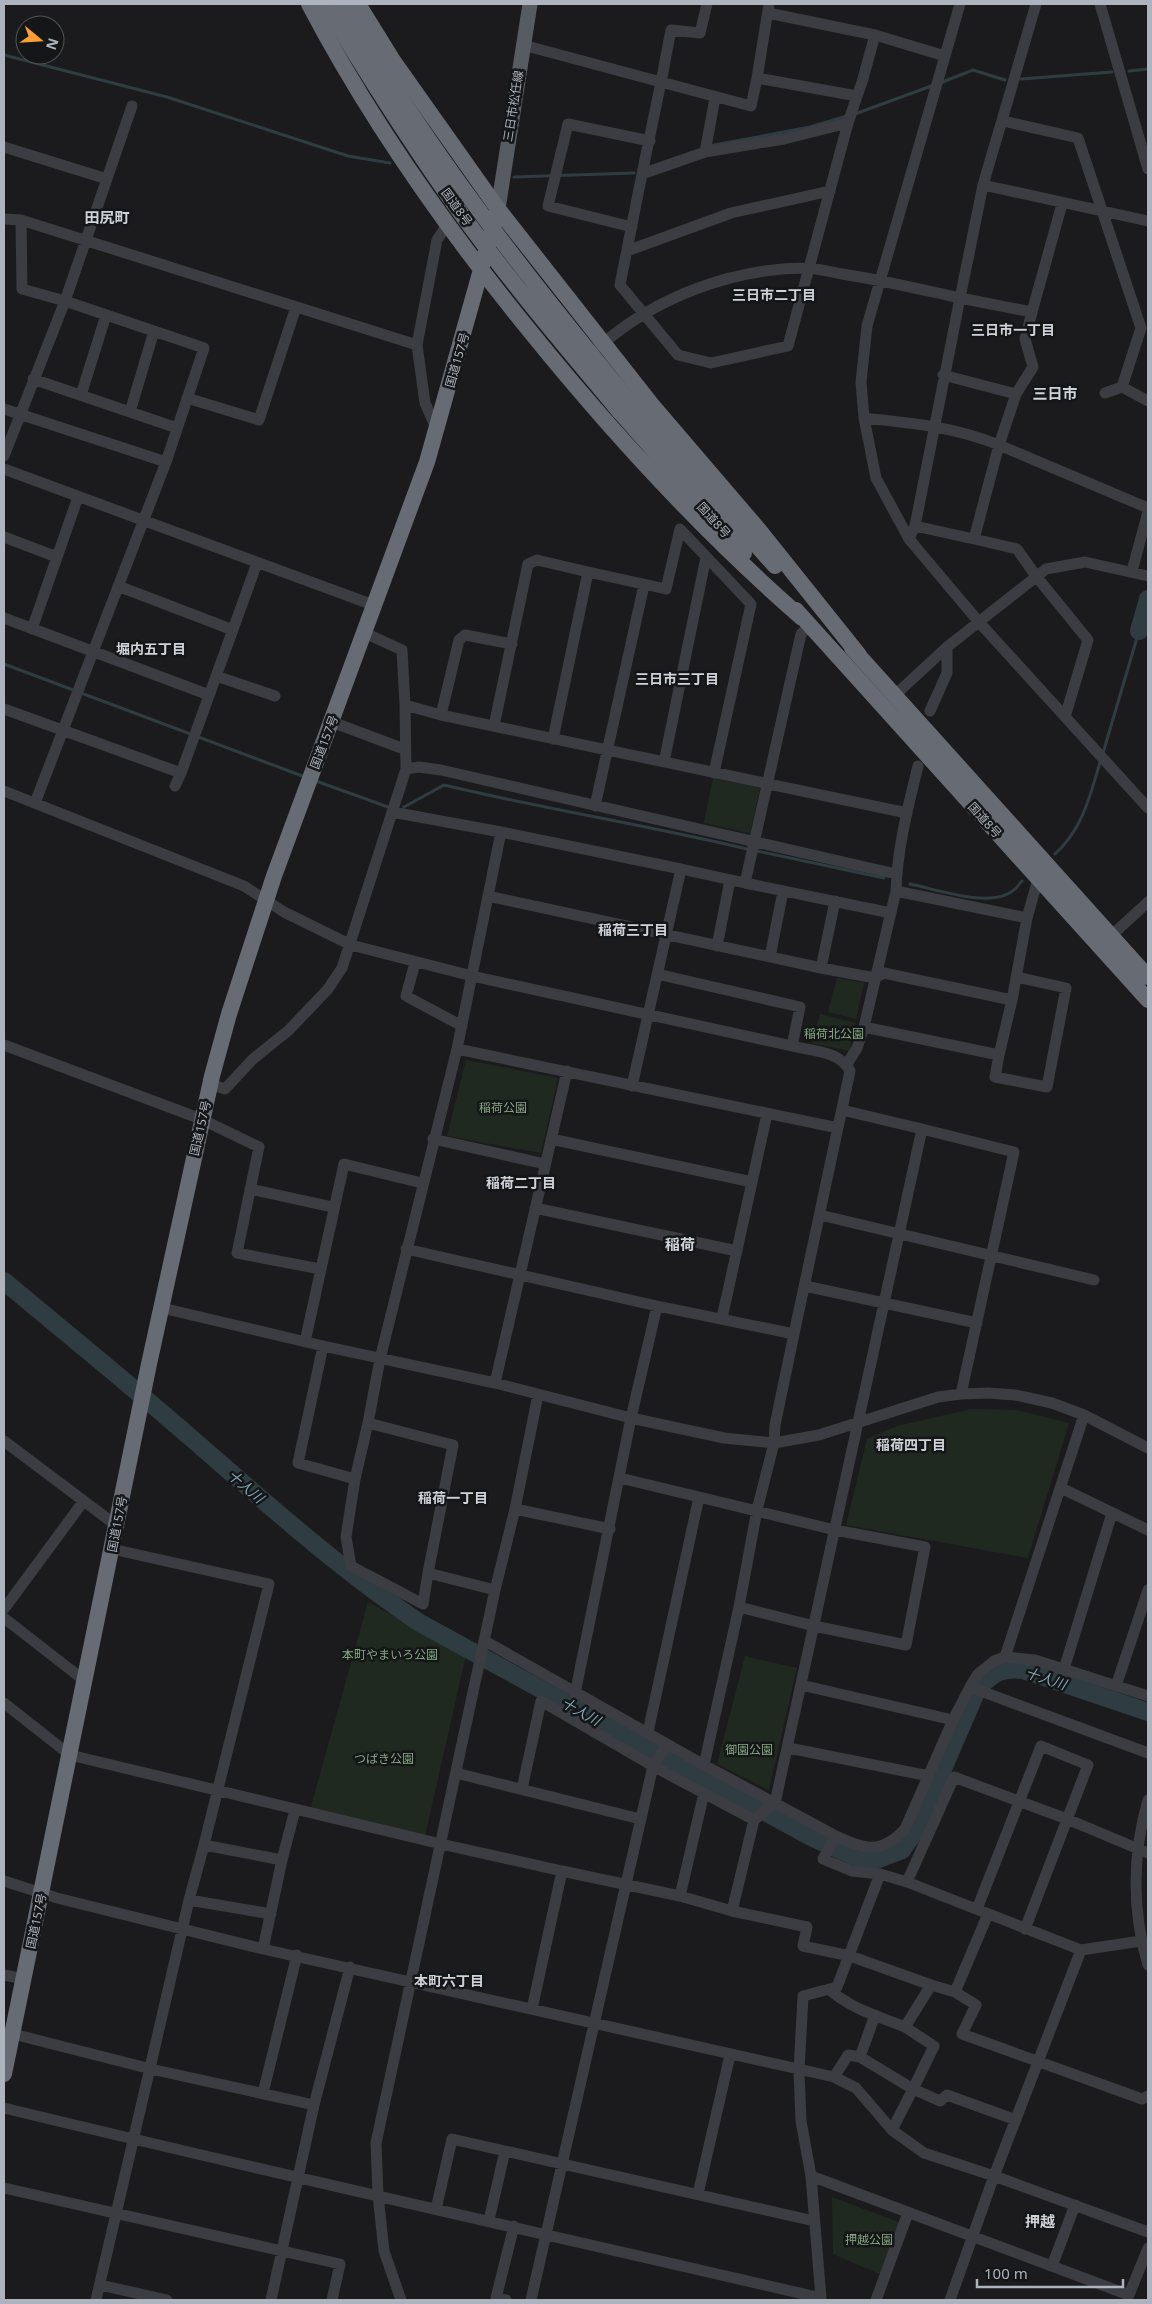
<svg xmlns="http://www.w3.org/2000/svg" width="1152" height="2304" font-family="'Noto Sans','Noto Sans JP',sans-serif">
<rect width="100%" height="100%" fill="#1b1b1d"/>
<path fill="#202920" d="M713,778L760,788L750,833L704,823Z
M837,978L864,983L856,1019L828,1012Z
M820,1014L856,1023L849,1051L812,1043Z
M466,1060L558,1078L541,1153L447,1136Z
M971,1409L1017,1410L1069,1423L1028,1558L846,1525L867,1439L897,1426Z
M368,1602L466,1655L425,1836L310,1810Z
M745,1656L797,1668L769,1790L717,1764Z
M832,2197L904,2224L884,2276L833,2254Z"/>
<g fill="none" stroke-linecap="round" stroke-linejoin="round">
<path stroke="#2f3d42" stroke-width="3" d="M4,55L167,97L348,156L390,163
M1129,71L1148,69
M1021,79L1112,72
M940,83L973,70L1005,80
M855,114L934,85
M709,146L810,127L847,116
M514,177L634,173
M4,664L305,777
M1103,753L1139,631
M316,781L388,807
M404,807L444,785C544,809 647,825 747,849
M757,851L884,878
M1055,854C1084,827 1090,795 1101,759
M910,884C936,889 993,910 1015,889C1018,887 1019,883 1022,881"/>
<path stroke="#2f3d42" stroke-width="18" d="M1139,631L1148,599
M4,1281C66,1333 129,1384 190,1437C265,1502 338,1568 420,1623L811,1837L860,1859L873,1861L902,1850L917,1829L978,1688C994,1673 1001,1668 1023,1670L1148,1712"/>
<path stroke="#3b3d42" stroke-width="11" d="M707,4L700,33L671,30L661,82L751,106L757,78
M769,4L757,78L857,96L862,82L875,35L945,56
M960,4L867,326L861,382L864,418L876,478L909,539L978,621L1148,808
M1100,4L1148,169
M768,13L875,35
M523,45L661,82L642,174L705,152L784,139L848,123L788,346L711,363L678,355L620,285L642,174
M1003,121L1078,138L1141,328L1122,387
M848,123L857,96
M4,147L107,179
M705,152L715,98
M983,185L1036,4
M4,219L21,220L417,345L425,403L437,430
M21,220L22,289L65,301L204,348L166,462L35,803
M1148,221L983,185L960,298L1032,312L1025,339L1033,367L1016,394L999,445L1148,508
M632,227L548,206L568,124L650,141
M627,251L731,213L830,191
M1032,312L1062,204
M417,345L437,240L447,225
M599,347C655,297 733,268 807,268C821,269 835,273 848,275C886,281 923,290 960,298L915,526L909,539
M943,375L1016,394
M33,379L177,428
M1105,393L1122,387L1148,401
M81,395L106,315
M187,398L259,420L296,307
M4,409L166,462
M130,412L154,331
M864,418C912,423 954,427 999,445L974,539L1017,549L1036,576L1088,640L1065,717
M4,456L65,301L132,106
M4,469L376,606
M915,526L974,539
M4,537L57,557
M1132,571L1148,512
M118,586L233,630
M4,618L209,695
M32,629L78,497
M365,633L402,650L405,705L441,715L907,813
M216,676L275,696
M894,696L947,647L1046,569L1085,562L1148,576
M4,709L181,773L175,786
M930,711L947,673V647
M441,715L459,640L465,635L512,644
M332,722L404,749
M494,726L528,564L537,560L588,572
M553,739L588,572L666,589L680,529L751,604L714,773
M664,762L706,557
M406,769L419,767L441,770L896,874
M181,773L257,563
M4,791L244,886L284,912L351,945L472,976L792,1046C812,1051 840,1051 850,1071L794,1334L775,1425L774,1443L757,1510L739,1607L704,1765
M595,806L644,585
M392,812L501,832L681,869
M745,883L891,913
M896,891L1027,918L1038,879
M488,896L821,968L875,978L884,973L1012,1000L999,1055L864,1027
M1112,935L1148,902
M717,946L730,880
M770,957L783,891
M415,963L406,996L462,1026
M821,968L835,901
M657,974L800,1007L792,1046
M1012,1000L1027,918
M4,1045L201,1119L259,1147L237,1253L320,1269
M457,1049L838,1128
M999,1055L995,1077L1047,1087L1066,988L1017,977
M847,1064L857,1048L864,1027L896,891C897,849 908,807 918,766
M210,1084L225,1089L253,1059L289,1030L328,989L342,968L406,769L405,705
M632,1086L681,869L745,883L801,634L809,626
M922,1129L1014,1152L961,1394
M433,1139L545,1164
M551,1139L752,1182
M250,1189L333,1207
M535,1208L737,1251
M820,1215L1094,1280
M406,1249L657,1306L794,1334
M805,1286L977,1323
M162,1308L323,1346L495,1383L631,1418L724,1438L774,1443L819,1435L938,1397L961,1394L988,1393L1015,1395L1052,1403L1084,1415L1148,1448
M722,1318L767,1114
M305,1342L344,1164L422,1183
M323,1346L298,1463L355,1479L368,1423L453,1445L428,1573L495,1590
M495,1383L567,1071
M368,1423L380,1359L457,1049L501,832
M4,1441L117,1526
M620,1478L699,1497L648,1732
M355,1479L346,1537L351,1566L423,1604L428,1573
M1061,1488L1148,1530
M699,1497L835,1530L925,1547L906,1645L814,1626L739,1607
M515,1509L610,1529
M112,1549L269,1584L204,1845L282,1860L263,1949
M4,1609L83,1502
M4,1618L85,1681
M485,1641L704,1765L836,1836C865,1850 882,1854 905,1829L953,1720L970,1687L978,1674L994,1661L1005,1657L1035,1660L1148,1696
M1005,1657L1084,1415
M1064,1669L1112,1513
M801,1685L953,1720
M1116,1686L1148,1590
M970,1687L1148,1753
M575,1694L631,1418L657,1306
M4,1703L70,1755L441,1844L562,1871L532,2009
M789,1748L929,1776
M456,1773L640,1819
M522,1789L541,1701L653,1766L754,1820L732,1911
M1148,1800C1132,1854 1132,1912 1148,1965
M754,1820L775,1803L922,1129L842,1110
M836,1836L823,1859L852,1871L880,1874L907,1882L954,1777L1067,1819L1148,1853
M282,1860L295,1810
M562,1871L680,1896L732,1911L807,1927L803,1946L850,1956L931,1985
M4,1881L57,1898L263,1949L834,2077L856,2088L892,2130L924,2153L994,2176L1148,2232
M907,1882L1081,1950
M680,1896L704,1793
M189,1900L204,1845
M977,1909L1041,1746L1088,1765L1025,1929
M4,1975L24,1979
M829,1989C849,2008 880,2017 905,2027
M955,1992L988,1914
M13,2034L151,2069L314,2105
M860,2057L875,2015
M834,2077L848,2055L860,2057L913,2089L934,2046L905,2027L931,1985L955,1992L976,2005L962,2034L1142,2099L1148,2096
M263,2093L297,1955
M4,2108C276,2174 549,2235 821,2298L811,2176L801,2121L799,2071L803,1996L837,1987L880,1874
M892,2130L913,2089L940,2101L947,2095L1016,2120
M811,2176L1129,2295L1148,2248
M4,2188L340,2264L332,2300
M698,2194L730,2055
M436,2209L452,2139L505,2151
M489,2220L505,2151L814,2221
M1052,2266L1075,2205
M100,2285L167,2300
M96,2300L189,1900L271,1914
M271,2300L314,2105L350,1967
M401,2300L384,2251L378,2195L376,2143L495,1590L515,1509L538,1395
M506,2300L496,2298L514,2226
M531,2300L653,1766L667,1744
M876,2300L908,2213
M950,2300L994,2176L1081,1950L1141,1941"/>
<path stroke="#575b62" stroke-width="15" d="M498,209L530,4"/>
<path stroke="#676c74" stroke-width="16" d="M309,4C370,120 446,228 529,330C613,434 701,530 802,618
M358,4L392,59L498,209L652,405L759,530L859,655
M631,403L775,566
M620,412L744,553
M796,610L1148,1000
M852,648L1148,977
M4,2074L149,1364L212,1076L229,1014L274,876L427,462L498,209"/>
<path stroke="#676c74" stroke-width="16" d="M325,4C365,71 407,137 452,201C504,274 562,343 620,412
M343,4C425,147 526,276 631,403"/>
</g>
<g text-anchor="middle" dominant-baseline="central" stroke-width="5" stroke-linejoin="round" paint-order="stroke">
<g font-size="12" fill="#adb4bd" stroke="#151618">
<text transform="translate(513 106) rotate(-81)">三日市松任線</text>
<text transform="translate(457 207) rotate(54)">国道8号</text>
<text transform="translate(457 360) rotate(-74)">国道157号</text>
<text transform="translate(714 520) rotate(48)">国道8号</text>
<text transform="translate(324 742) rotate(-69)">国道157号</text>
<text transform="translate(985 820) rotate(48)">国道8号</text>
<text transform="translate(200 1128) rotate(-77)">国道157号</text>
<text transform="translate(117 1524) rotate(-79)">国道157号</text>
<text transform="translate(36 1921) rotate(-78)">国道157号</text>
</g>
<g font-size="12" fill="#86a983" stroke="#151618">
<text x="834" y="1033">稲荷北公園</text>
<text x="503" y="1107">稲荷公園</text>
<text x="390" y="1654">本町やまいろ公園</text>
<text x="749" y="1749">御園公園</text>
<text x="384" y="1758">つばき公園</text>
<text x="869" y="2239">押越公園</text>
</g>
<g font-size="14" font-weight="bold" fill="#ced2d9" stroke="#151618">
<text x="774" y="294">三日市二丁目</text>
<text x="1013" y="329">三日市一丁目</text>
<text x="151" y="648">堀内五丁目</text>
<text x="677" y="678">三日市三丁目</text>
<text x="633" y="929">稲荷三丁目</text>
<text x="521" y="1182">稲荷二丁目</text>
<text x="911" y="1444">稲荷四丁目</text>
<text x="453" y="1497">稲荷一丁目</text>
<text x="449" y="1980">本町六丁目</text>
</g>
<g font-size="14" font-style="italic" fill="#83a7b9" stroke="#151618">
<text transform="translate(246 1486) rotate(40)">十人川</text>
<text transform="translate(1046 1678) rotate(18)">十人川</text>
<text transform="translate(581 1711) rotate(29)">十人川</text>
</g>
<g font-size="15" font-weight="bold" fill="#ced2d9" stroke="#151618">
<text x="107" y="217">田尻町</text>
<text x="1055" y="393">三日市</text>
<text x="680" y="1244">稲荷</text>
<text x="1040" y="2221">押越</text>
</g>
</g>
<rect width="1152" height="2304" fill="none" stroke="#adb4bd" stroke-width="10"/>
<g transform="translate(40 40) rotate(108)"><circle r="24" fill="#151618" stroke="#52555a"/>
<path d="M0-4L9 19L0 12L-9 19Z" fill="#fb9e34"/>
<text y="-8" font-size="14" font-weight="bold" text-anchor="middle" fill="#adb4bd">N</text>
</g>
<path d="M977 2279v8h146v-8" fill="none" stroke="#adb4bd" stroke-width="2.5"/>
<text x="984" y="2279" font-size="15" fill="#adb4bd" stroke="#151618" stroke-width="4" paint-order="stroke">100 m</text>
</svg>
